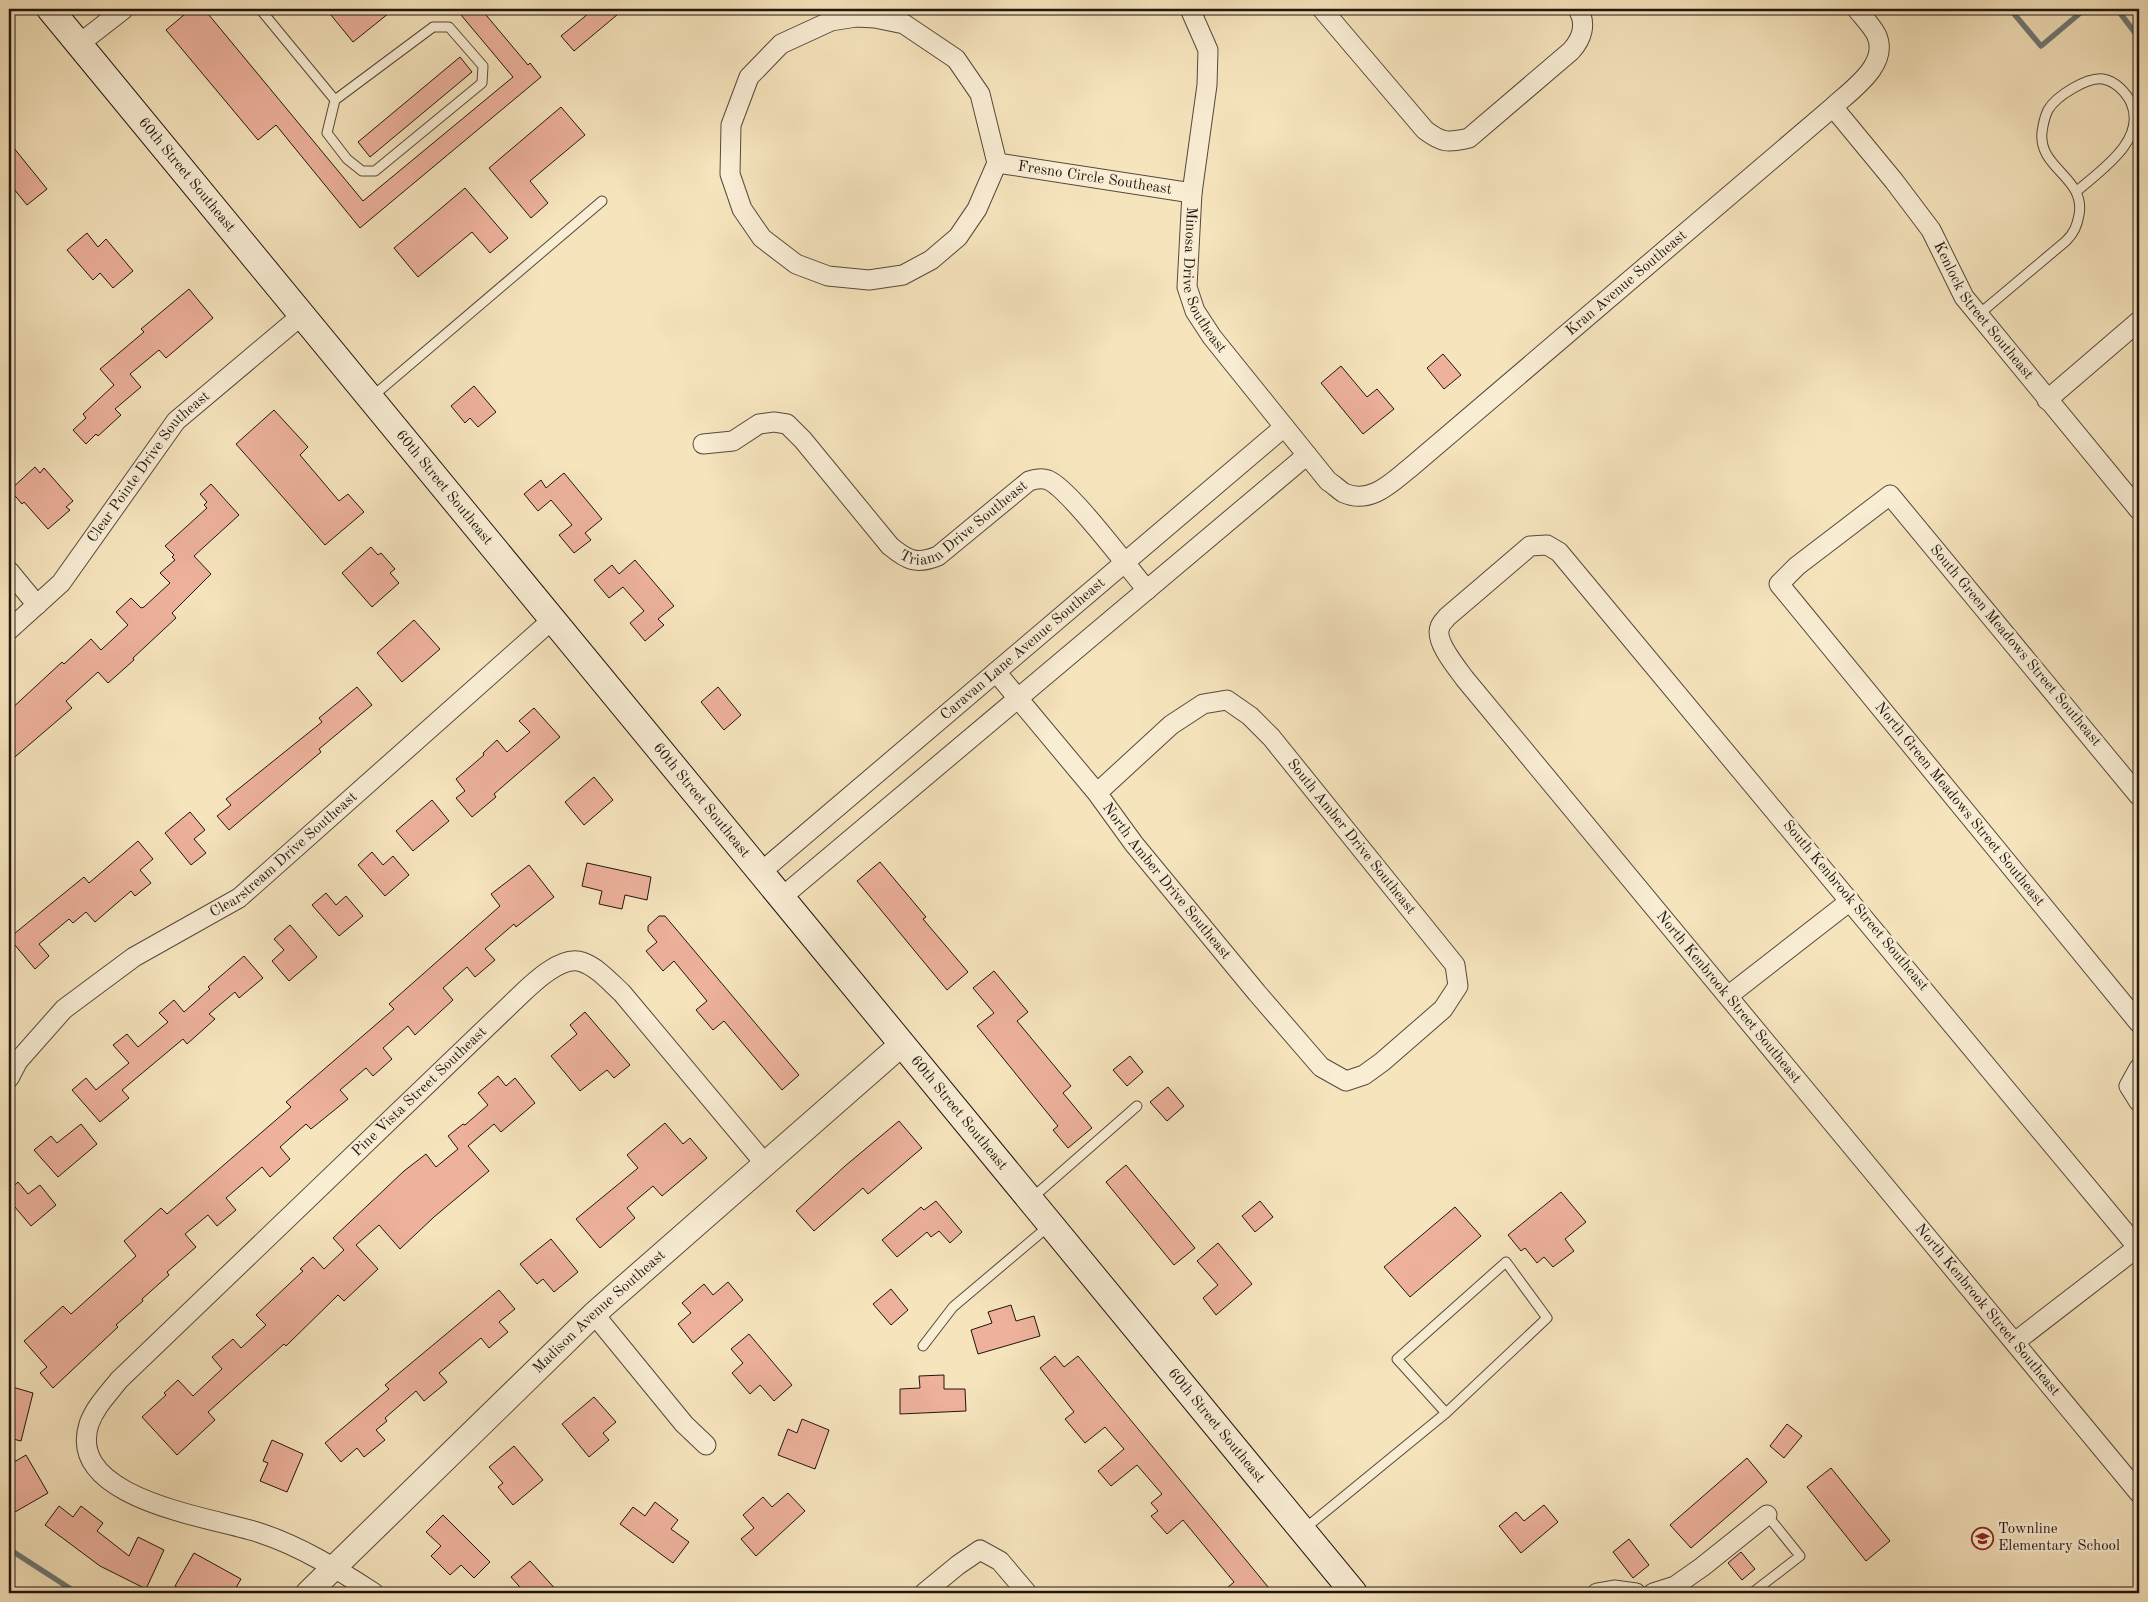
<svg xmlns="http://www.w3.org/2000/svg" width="2148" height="1602" font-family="'Old Standard TT',serif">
<rect width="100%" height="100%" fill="#f6e4bd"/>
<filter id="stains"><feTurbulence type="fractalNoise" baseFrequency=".004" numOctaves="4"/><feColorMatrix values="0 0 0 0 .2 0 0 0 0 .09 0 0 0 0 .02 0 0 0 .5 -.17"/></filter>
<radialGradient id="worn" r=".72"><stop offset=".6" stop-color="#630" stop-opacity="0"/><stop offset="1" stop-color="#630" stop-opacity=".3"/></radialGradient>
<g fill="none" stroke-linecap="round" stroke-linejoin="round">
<path stroke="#6e7977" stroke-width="5.5" d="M2010,9L2041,46L2085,9
M2117,9L2139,38
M9,1549L77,1593"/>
</g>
<path fill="#edb19c" stroke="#211510" d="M191,9H204L363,201L513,77L456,9H481L528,65L530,63L541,77L360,228L276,125L258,140L166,30Z
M326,9H394L353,42Z
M594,9H624L574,51L561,36Z
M460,57L472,72L370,157L358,142Z
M561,107L585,135L530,181L548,203L531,218L489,168Z
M9,142L47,189L27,205L9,183Z
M465,188L508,238L490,253L472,232L418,277L394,248Z
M87,233L98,247L106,239L133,271L113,288L100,273L93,280L67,250Z
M189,289L213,318L166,358L159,350L130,374L141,387L115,409L121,415L98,436L96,434L86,444L73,430L86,418L83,414L114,385L100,369L144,332L141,329Z
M1443,354L1461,375L1444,389L1427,368Z
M1341,366L1367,397L1377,389L1394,409L1363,434L1321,383Z
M474,386L496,412L478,427L470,418L465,423L451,406Z
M274,410L308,447L300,455L339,501L348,494L364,512L325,545L236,444Z
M35,467L40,473L44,468L73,501L66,507L70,510L48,529L24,502L22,504L10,490Z
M564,473L602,519L585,533L591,540L574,553L559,535L572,525L551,500L538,511L524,494L541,480L546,488Z
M211,484L239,515L194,556L211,574L172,613L176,618L133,658L134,660L108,683L98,672L66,701L72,708L9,762V711L62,662L64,664L91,639L101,650L128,625L116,612L131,598L141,608L144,607L170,583L160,573L175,560L172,557L174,555L165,546L207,508L204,505L207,502L200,494Z
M371,547L378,555L381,553L395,569L390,573L399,583L372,607L342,573Z
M635,560L674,606L658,619L664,625L645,641L630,623L644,611L623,587L609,598L594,580L612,565L619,574Z
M414,620L440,649L402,682L377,653Z
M357,687L372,705L319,749L321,752L229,830L217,816L231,805L226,799L322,722L319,718Z
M718,687L741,715L724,730L701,702Z
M534,708L560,737L494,794L496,797L472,817L456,798L465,791L456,779L484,755L483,753L497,740L507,752L530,732L519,721Z
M594,777L613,800L584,825L565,802Z
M432,800L449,821L413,851L396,831Z
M190,812L205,830L194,839L206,853L191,865L165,833Z
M138,841L153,859L140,870L151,883L135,896L131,891L95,922L86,912L73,923L69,919L39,944L49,956L35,969L9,938L84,877L89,883Z
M372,852L383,865L393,856L409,875L385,896L358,865Z
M880,862L926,917L923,919L968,972L947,990L857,881Z
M587,863L651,877L647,900L625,895L622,909L599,904L602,891L582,886Z
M529,865L554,897L516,927L514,924L485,949L495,960L475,977L467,967L443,988L453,1000L415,1035L408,1026L383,1048L392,1059L373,1076L366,1068L340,1090L348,1099L311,1129L306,1124L280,1147L290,1159L270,1177L262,1167L226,1198L236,1210L217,1226L208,1215L185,1234L196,1247L167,1272L169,1275L142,1299L143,1301L116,1325L118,1327L53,1388L40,1373L47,1367L24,1341L63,1306L71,1314L136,1256L124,1241L161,1208L167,1214L291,1107L286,1102L394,1009L389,1004L500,906L491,894Z
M326,893L336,905L346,896L363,916L339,936L312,905Z
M659,916H665L799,1075L782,1090L724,1021L713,1030L696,1010L707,1001L674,961L663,971L646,951L657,942L648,931V926Z
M290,925L317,957L289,981L272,961L284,950L274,939Z
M244,956L263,978L239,998L235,992L209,1014L215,1019L187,1044L183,1039L122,1090L129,1098L100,1122L72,1090L86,1078L96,1090L129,1063L113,1045L127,1034L138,1047L168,1022L159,1013L174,1000L184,1012L210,989L208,987Z
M994,971L1028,1012L1017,1021L1071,1086L1063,1093L1092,1128L1068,1148L1053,1130L1058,1126L977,1026L994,1013L973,988Z
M585,1012L630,1065L614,1078L607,1070L580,1091L551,1056L577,1034L570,1025Z
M1130,1056L1143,1072L1127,1086L1113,1070Z
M498,1076L506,1086L515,1078L535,1103L501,1132L494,1124L468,1146L489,1171L434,1217L400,1249L379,1225L356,1245L378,1269L344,1301L338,1295L286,1346L284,1344L208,1412L215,1420L177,1455L142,1417L166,1395L164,1393L178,1380L193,1396L222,1369L212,1357L233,1339L241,1348L266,1325L256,1315L303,1271L300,1269L313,1257L324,1269L344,1250L333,1238L404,1171L426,1154L436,1167L458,1149L448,1136L463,1124L465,1125L488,1105L478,1093Z
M1168,1087L1184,1106L1167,1121L1150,1102Z
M899,1121L922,1148L868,1194L863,1188L814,1231L796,1211L845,1166Z
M665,1123L683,1144L690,1138L707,1158L662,1196L653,1186L627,1208L635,1218L600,1248L576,1219L638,1168L627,1155Z
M81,1124L97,1144L58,1177L34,1150L51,1136L57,1143Z
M1126,1165L1195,1248L1174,1265L1106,1182Z
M18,1182L28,1194L40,1185L56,1205L31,1226L9,1200V1190Z
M1561,1192L1586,1222L1565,1239L1574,1251L1553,1267L1544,1257L1537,1263L1525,1248L1521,1251L1508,1235Z
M936,1201L962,1232L950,1243L939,1231L931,1237L927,1232L897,1257L882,1240L921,1207L924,1210Z
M1260,1201L1273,1217L1255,1232L1242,1216Z
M1455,1207L1481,1236L1410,1297L1384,1267Z
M551,1239L578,1272L554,1292L543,1279L537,1284L520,1264Z
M1218,1243L1252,1284L1216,1315L1203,1298L1218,1285L1197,1261Z
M728,1282L743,1300L693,1343L678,1324L691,1313L682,1303L704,1284L713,1295Z
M891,1289L908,1310L891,1325L873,1304Z
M499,1290L515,1309L499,1322L508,1332L489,1348L481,1338L439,1373L447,1382L424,1401L416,1391L385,1418L387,1421L376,1430L385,1440L364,1457L357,1448L341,1462L325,1443L389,1389L385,1385Z
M1011,1305L1016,1321L1034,1316L1040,1336L978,1354L971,1330L992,1323L988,1312Z
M749,1334L792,1385L774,1401L760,1385L750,1394L732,1373L743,1363L731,1349Z
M1055,1356L1064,1367L1078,1356L1273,1593H1221L1234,1582L1183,1520L1167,1534L1151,1516L1158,1511L1151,1503L1162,1494L1137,1465L1111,1486L1098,1471L1124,1449L1105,1427L1085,1443L1065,1419L1074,1412L1040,1368Z
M944,1375V1389H965L966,1411L900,1414V1389L920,1388L919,1376Z
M9,1386L33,1393L21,1441L9,1438Z
M594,1397L616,1422L603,1433L609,1440L589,1457L562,1424Z
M802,1419L829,1430L815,1469L778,1455L788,1429L797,1433Z
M1787,1424L1802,1436L1784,1458L1770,1446Z
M272,1440L303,1454L287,1492L260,1481L268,1463L263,1461Z
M514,1446L543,1480L513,1505L498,1487L503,1483L489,1467Z
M26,1455L48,1493L15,1512L9,1501V1465Z
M1747,1458L1767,1482L1691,1548L1670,1525Z
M1831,1468L1890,1541L1866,1561L1807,1487Z
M788,1493L805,1511L756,1556L741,1539L754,1528L743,1515L763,1497L772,1507Z
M655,1502L678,1520L671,1529L689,1542L673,1563L620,1524L633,1507L645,1516Z
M1544,1505L1558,1522L1521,1553L1499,1526L1516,1512L1524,1521Z
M59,1506L73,1517L81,1506L103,1523L97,1531L129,1556L138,1537L164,1550L146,1589L100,1566L45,1525Z
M443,1515L490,1562L474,1578L461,1565L450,1575L431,1556L441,1546L426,1532Z
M1629,1539L1649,1565L1633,1578L1613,1552Z
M1741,1552L1755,1569L1742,1580L1728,1563Z
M194,1553L241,1579L233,1593H187L175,1586Z
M530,1561L559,1593H525L511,1577Z"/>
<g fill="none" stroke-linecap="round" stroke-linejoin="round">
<defs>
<path id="service" d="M260,9L335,100
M433,27H449L483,66L482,83L375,171H362L347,159L327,133L335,100Z
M1978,315L2066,241C2074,233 2077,226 2079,215C2086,177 2038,169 2042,132C2043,125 2045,116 2048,110C2056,96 2087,77 2103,79C2115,81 2126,92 2131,103C2147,140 2101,170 2077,191
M373,396L602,201
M1032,1198L1137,1106
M923,1346L953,1307L1050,1225
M1303,1530L1446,1413L1547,1318L1506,1262L1397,1359L1446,1413
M1752,1593L1800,1556L1767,1515"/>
<g id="minor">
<path id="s1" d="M1190,9L1208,50L1207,85L1192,193L1187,287L1195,311L1212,337L1328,481C1333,484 1339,490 1344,493C1371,505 1392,482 1411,467L1833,107C1851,90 1891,64 1876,34C1871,25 1863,17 1857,9"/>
<path d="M1322,9L1425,130C1442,143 1448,143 1469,138L1571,51C1582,39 1587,24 1578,9"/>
<path d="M856,17L875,18L904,24L956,59L980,94L997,163L977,209L958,237L931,260L903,275L869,280L828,276L796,264L762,238L742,209L730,174L731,125L749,77L781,44L831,21Z"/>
<path d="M79,44L124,9"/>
<path id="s2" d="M1833,107L1894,181L1931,230L1964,297L2139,510"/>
<path id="s3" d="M997,163L1192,193"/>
<path d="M2047,400L2139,321"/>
<path id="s4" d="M703,444L733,441L759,424L774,422L787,424L803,440L890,546C907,560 916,565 938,556L1029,481C1035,479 1042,478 1048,480C1069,488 1129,569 1147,590"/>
<path d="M9,571L37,605"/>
<path id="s5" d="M9,630L61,583L176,421L302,315"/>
<path id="s6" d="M996,672L1097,793L1134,844L1257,993L1321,1067L1346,1081L1364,1075L1382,1062L1443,1009L1458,986L1455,965L1271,737L1250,716L1227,700L1203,704L1171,725L1097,793"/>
<path id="s7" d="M2139,796L1890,495L1797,566L1779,584L2139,1023"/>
<path id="s8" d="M761,872L1284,427"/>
<path d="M782,897L1307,455"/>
<path d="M1728,996L1850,901"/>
<path d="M2139,1068L2129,1086L2139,1102"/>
<path id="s9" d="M9,1078L18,1061L64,1009L134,957L239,898L553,619"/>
<path id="s10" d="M2139,1249L1559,552L1547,545L1530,546L1447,617C1445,620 1441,623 1440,627C1434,641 1457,668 1465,679L2139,1493"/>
<path d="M594,1314L684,1424L706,1445"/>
<path d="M2015,1342L2138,1247"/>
<path id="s11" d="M374,1593C339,1570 300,1546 260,1533C213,1517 65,1500 89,1424C95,1407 108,1394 119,1380L511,1004C526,990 559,954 582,962C597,967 610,982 622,993L766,1165"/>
<path d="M924,1593L958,1565L980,1550L1000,1561L1027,1593"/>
<path d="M1597,1593L1614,1590L1636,1593"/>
<path d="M1653,1593L1675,1586L1702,1567L1767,1515"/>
</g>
<g id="tertiary">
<path id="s12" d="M308,1593L594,1314L902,1044"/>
</g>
<g id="secondary">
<path id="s13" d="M50,9L1354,1593"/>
</g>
</defs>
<use href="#service" stroke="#56493b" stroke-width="11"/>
<use href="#minor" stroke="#56493b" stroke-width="21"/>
<use href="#tertiary" stroke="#56493b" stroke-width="26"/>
<use href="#secondary" stroke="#211510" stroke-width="28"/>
<use href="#service" stroke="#f9edd4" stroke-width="9"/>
<use href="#minor" stroke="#f9edd4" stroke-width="19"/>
<use href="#tertiary" stroke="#f9edd4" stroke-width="24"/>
<use href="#secondary" stroke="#f9edd4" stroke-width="26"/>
</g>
<defs>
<symbol id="school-ring" viewBox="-11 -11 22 22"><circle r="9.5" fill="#f9edd4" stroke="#8f2418" stroke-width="1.5"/><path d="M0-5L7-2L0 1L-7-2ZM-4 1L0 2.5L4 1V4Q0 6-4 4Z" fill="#8f2418"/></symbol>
</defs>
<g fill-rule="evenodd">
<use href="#school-ring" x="1970" y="1526" width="25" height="25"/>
</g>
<g text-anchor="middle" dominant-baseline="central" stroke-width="5" stroke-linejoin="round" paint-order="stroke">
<g font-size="15" fill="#211510" stroke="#f9edd4">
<text stroke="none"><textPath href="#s13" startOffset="215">60th Street Southeast</textPath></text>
<text stroke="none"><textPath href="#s3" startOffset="99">Fresno Circle Southeast</textPath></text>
<text stroke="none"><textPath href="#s1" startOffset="280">Minosa Drive Southeast</textPath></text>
<text stroke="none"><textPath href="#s1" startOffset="904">Kran Avenue Southeast</textPath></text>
<text stroke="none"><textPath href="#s2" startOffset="254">Kenlock Street Southeast</textPath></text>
<text stroke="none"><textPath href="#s5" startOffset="216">Clear Pointe Drive Southeast</textPath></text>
<text stroke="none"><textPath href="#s13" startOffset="620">60th Street Southeast</textPath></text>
<text stroke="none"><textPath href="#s4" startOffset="339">Triann Drive Southeast</textPath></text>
<text transform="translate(2015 646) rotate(50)">South Green Meadows Street Southeast</text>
<text stroke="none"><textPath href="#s8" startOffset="344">Caravan Lane Avenue Southeast</textPath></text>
<text stroke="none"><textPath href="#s13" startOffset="1025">60th Street Southeast</textPath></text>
<text stroke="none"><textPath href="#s7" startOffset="818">North Green Meadows Street Southeast</textPath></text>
<text transform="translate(1351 837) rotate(51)">South Amber Drive Southeast</text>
<text stroke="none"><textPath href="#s9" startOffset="358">Clearstream Drive Southeast</textPath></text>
<text stroke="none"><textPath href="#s6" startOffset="270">North Amber Drive Southeast</textPath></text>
<text transform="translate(1855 906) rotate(50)">South Kenbrook Street Southeast</text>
<text stroke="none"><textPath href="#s10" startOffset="1532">North Kenbrook Street Southeast</textPath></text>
<text stroke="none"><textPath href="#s11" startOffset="824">Pine Vista Street Southeast</textPath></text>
<text stroke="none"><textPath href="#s13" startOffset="1430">60th Street Southeast</textPath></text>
<text stroke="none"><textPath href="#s10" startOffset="1938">North Kenbrook Street Southeast</textPath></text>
<text stroke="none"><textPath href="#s12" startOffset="405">Madison Avenue Southeast</textPath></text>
<text stroke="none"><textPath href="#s13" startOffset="1835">60th Street Southeast</textPath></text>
</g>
<g font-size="15" fill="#211510" stroke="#f9edd4" text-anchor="start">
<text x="1998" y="1529">Townline<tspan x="1998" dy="17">Elementary School</tspan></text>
</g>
</g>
<rect width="2148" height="1602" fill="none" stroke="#f6e4bd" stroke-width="30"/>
<rect x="10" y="10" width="2128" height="1582" fill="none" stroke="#211510" stroke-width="2.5"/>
<rect x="15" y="15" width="2118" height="1572" fill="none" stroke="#211510"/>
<rect width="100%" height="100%" filter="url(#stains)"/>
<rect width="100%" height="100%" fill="url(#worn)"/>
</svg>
